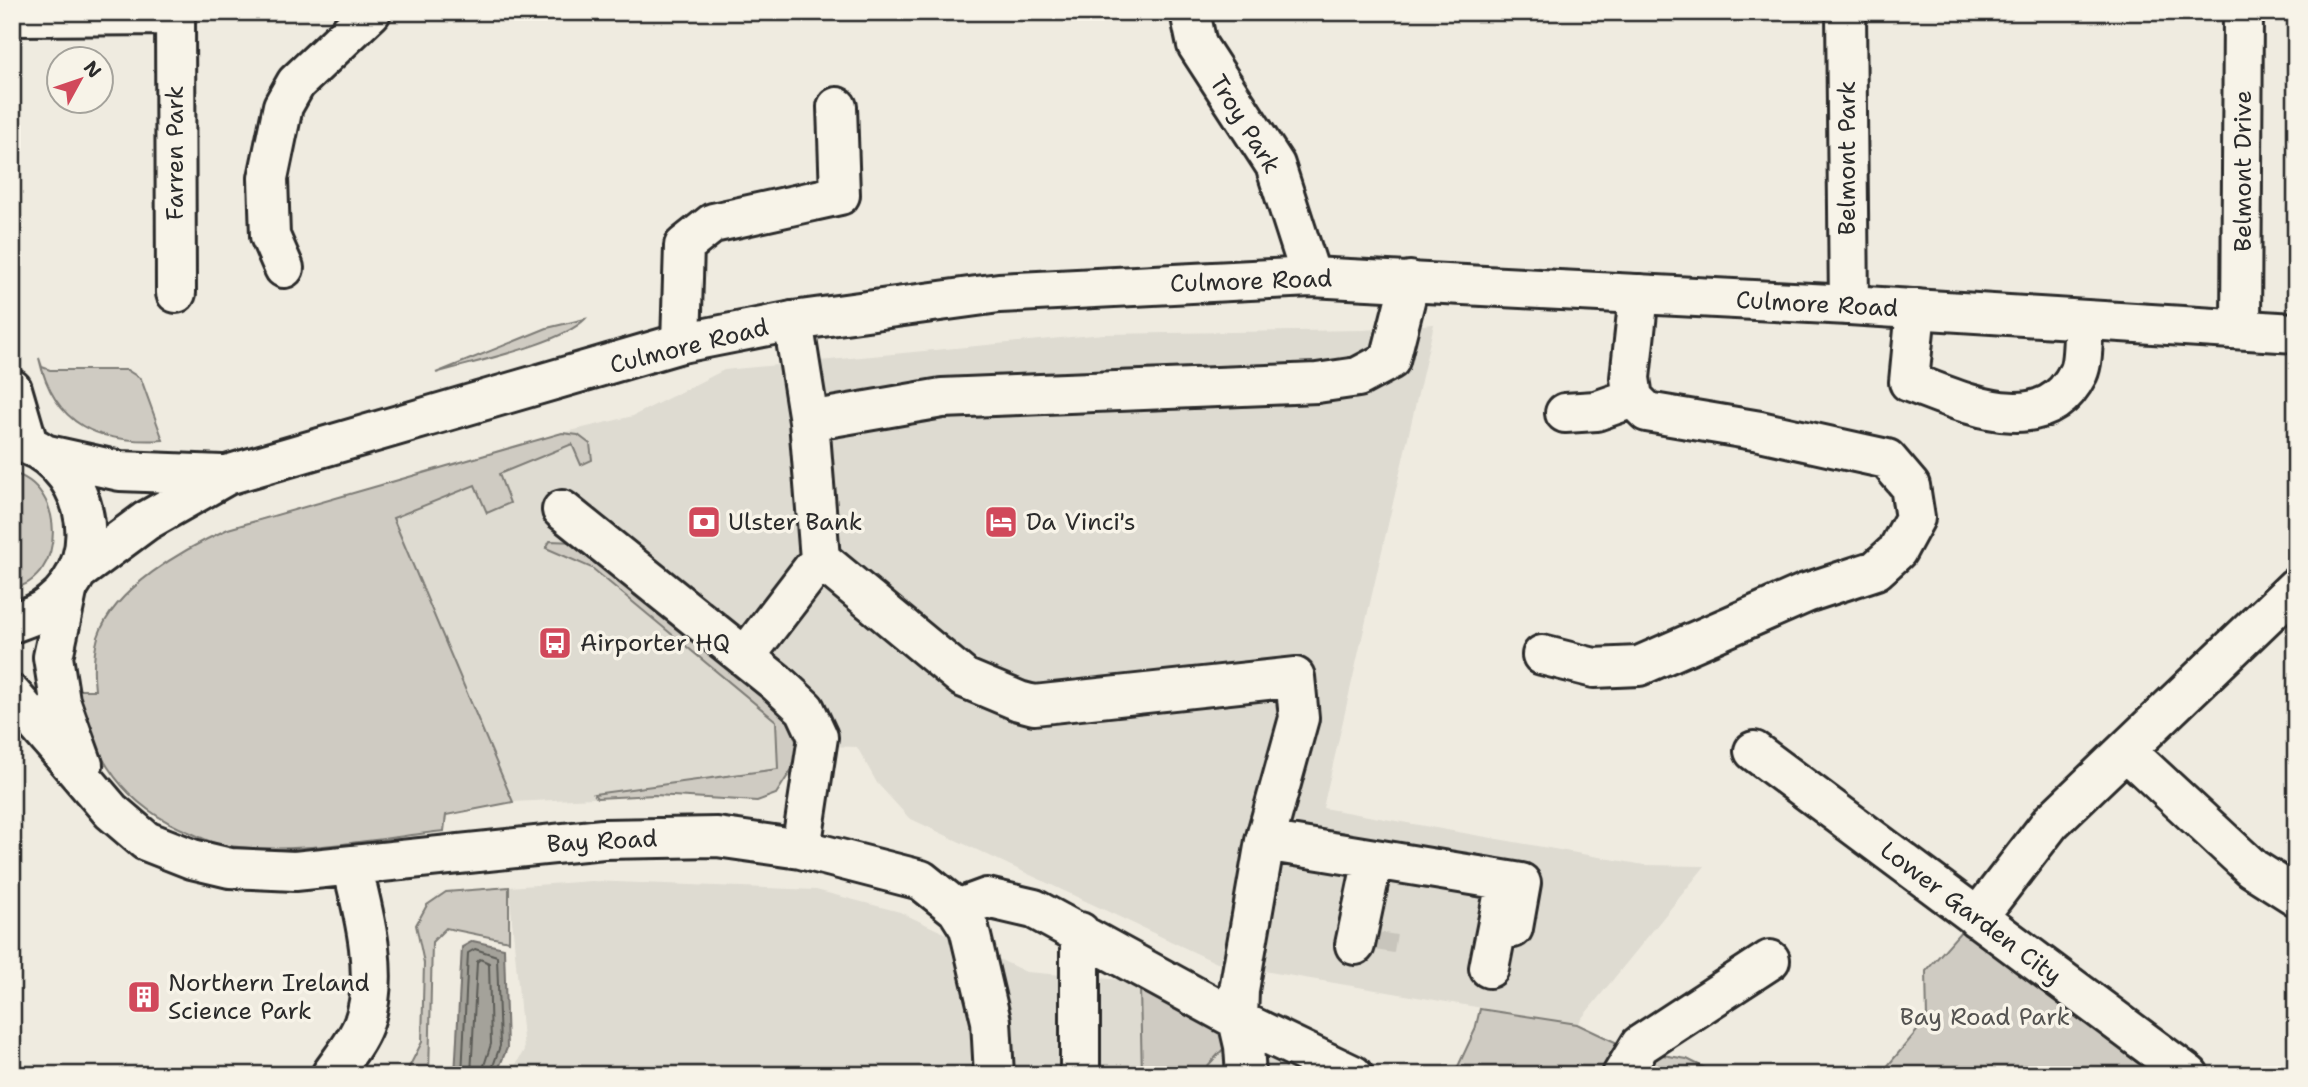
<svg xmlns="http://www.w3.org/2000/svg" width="2308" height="1087" font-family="'Shantell Sans',sans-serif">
<rect width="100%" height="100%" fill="#efebe0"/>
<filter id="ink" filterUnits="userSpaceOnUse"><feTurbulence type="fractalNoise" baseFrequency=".0143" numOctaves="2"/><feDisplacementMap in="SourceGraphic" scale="14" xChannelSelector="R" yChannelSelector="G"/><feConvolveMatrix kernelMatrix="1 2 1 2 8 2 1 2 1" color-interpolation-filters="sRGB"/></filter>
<g filter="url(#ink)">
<path fill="#dedbd1" d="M1434,324L1323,808L1644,865L1705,866L1577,1024L1217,963L909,818L877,783L857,747L798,745L792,769L776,794L757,801L654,795L513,802L379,487L562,433L633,416L724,370L1103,334L1364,330Z
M591,881L816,890L900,912L1026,972L1123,980L1217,1025L1227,1038L1302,1075H510L524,1050L509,887Z"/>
<path fill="#cfcbc2" stroke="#7d7b76" stroke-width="2" d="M585,319C561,344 473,362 436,373L547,328Z
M39,358L42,367L50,370H127L141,379L163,440C99,444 54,426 39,358Z
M562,433L578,435L590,444L592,460L581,465L572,444L499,474L510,503L487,513L475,485L393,518L513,802L446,815L444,831C372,839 294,856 221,845C211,843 200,837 191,833C123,806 94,758 76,690H95C93,672 93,655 98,637C114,588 184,549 228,529Z
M12,473C66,486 67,578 12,589Z
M550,541L575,542L774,703L791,721L797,745L792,769L776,794L757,801L655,795L597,798L594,794L778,769L776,721L592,568L546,548Z
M509,887V941L446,928L432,942L429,1075H405L422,1042L424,963L416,925L427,905L446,892Z
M1962,930L2165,1075H1880L1927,1019L1926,971Z
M1140,989L1217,1025L1227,1038L1226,1046L1202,1072L1142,1075Z
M1480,1009L1577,1024L1632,1050L1687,1059L1719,1075H1454L1475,1030Z"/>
<path fill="#a4a29a" stroke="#74726e" stroke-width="2" d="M473,941L504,948L507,1048L496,1075H455L462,947Z"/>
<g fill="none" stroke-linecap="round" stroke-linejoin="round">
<path stroke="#5b5b57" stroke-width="2" d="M462,1075L468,953L475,949L497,956L500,1046L490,1075
M471,1075L477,962L480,959L489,963L491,1044L481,1075"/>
<path stroke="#c8c5bc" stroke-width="38" stroke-dasharray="38 19" stroke-linecap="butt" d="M1375,950L1378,932"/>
<defs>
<path id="minor" d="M175,12L176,293
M1190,12L1197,45L1275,165L1311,277
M1846,12L1849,305
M12,16L175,15
M284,268L270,236L268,178L283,106L296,83L371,12
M1916,309L1909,382C1962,401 2043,443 2078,373C2084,360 2082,335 2084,320
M793,321L809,421L820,559L964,678L1019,701L1034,705L1295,677L1299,718L1265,841L1239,990L1238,1020L1244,1046L1246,1075
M2241,329L2243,12
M681,343L684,246L713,223L840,195L837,107
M1565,413L1596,411L1633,398
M809,421L942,398L1317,383L1358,377L1390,360L1410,281
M562,510L776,682L805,709L818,737L801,849
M68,587L53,657L60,701L83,765
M1542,655L1594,668L1639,666L1806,593L1876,570L1897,551L1915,518L1910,486L1887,459L1760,431L1647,412L1633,398L1630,378L1639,294
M745,657L820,559
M12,695L111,811L146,841L192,859L230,868L295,871L603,839L717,837L801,849L921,880L957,909L969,928L991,1021L994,1075
M1754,751L2189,1075
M2126,751L2252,868L2296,896
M1265,841L1521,883L1513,928
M957,909L987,898L1034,909L1238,1020L1353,1075
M1977,918L2051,822L2296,587
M1355,945L1373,859
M1489,968L1503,897
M331,1075C342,1059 356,1043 363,1025C381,978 364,913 352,866
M1080,1075V932
M1622,1075L1640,1045L1770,960"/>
<path id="highway" d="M12,389L28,444
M12,440C86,456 113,556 51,604C39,614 26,618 12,623
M48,455L120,471L222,475
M77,572L146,521L227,475L681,343L793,321L999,293L1311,277L1849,305L2296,333"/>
</defs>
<use href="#minor" stroke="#2b2b2b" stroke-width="44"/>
<use href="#highway" stroke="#2b2b2b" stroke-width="44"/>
<use href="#minor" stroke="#f7f3e8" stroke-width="38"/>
<use href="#highway" stroke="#f7f3e8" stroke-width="38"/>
</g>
</g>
<defs>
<symbol id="bank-square" viewBox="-11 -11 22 22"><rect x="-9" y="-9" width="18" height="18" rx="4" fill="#d1495b" stroke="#f7f3e8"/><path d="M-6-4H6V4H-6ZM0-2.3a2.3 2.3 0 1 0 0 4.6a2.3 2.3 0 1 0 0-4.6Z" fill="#fff"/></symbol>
<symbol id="hotel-square" viewBox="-11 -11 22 22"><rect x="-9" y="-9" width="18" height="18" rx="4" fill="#d1495b" stroke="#f7f3e8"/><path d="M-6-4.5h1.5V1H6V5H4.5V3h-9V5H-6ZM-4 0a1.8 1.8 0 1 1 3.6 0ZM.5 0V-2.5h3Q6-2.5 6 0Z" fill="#fff"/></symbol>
<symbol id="bus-square" viewBox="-11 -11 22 22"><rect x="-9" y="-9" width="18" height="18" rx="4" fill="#d1495b" stroke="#f7f3e8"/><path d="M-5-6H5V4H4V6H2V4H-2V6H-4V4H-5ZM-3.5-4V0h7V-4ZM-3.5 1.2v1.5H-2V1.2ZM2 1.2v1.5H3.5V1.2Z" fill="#fff"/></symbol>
<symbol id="building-square" viewBox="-11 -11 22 22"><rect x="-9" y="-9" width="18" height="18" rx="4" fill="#d1495b" stroke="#f7f3e8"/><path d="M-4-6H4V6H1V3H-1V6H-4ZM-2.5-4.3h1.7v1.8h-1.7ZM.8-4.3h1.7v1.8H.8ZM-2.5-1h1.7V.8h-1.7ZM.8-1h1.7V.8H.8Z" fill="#fff"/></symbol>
</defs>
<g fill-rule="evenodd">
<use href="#bank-square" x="685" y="503" width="38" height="38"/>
<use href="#hotel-square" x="982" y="503" width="38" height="38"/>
<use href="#bus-square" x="536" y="624" width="38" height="38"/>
<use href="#building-square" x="125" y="978" width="38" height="38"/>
</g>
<g text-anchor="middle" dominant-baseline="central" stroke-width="7" stroke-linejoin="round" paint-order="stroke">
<g font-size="24" fill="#2b2b2b" stroke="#f7f3e8">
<text transform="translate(1245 124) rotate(58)">Troy Park</text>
<text transform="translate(175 153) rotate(-90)">Farren Park</text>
<text transform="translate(1847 158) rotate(-90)">Belmont Park</text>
<text transform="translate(2243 171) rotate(-90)">Belmont Drive</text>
<text transform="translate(1251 281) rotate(-2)">Culmore Road</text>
<text transform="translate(1817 304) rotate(3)">Culmore Road</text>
<text transform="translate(689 346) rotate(-14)">Culmore Road</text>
<text transform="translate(602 841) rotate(-3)">Bay Road</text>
<text transform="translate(1971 913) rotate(37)">Lower Garden City</text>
</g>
<g font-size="24" fill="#2b2b2b" stroke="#f7f3e8" text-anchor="start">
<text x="728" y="522">Ulster Bank</text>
<text x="1026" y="522">Da Vinci's</text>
<text x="580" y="643">Airporter HQ</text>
<text x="168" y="983">Northern Ireland<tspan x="168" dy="28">Science Park</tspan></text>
</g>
<g font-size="24" fill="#545351" stroke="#f7f3e8">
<text x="1985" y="1017">Bay Road Park</text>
</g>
</g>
<rect width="2308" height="1087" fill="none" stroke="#f7f3e8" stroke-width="42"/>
<rect x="21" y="21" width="2266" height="1045" fill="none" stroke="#2b2b2b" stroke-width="2.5" filter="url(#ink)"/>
<g transform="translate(80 80) rotate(50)"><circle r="33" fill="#f7f3e8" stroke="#a5a39c" stroke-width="2"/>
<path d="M0-5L12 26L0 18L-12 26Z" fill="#d1495b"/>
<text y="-10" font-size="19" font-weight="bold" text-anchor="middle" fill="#2b2b2b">N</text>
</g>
</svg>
